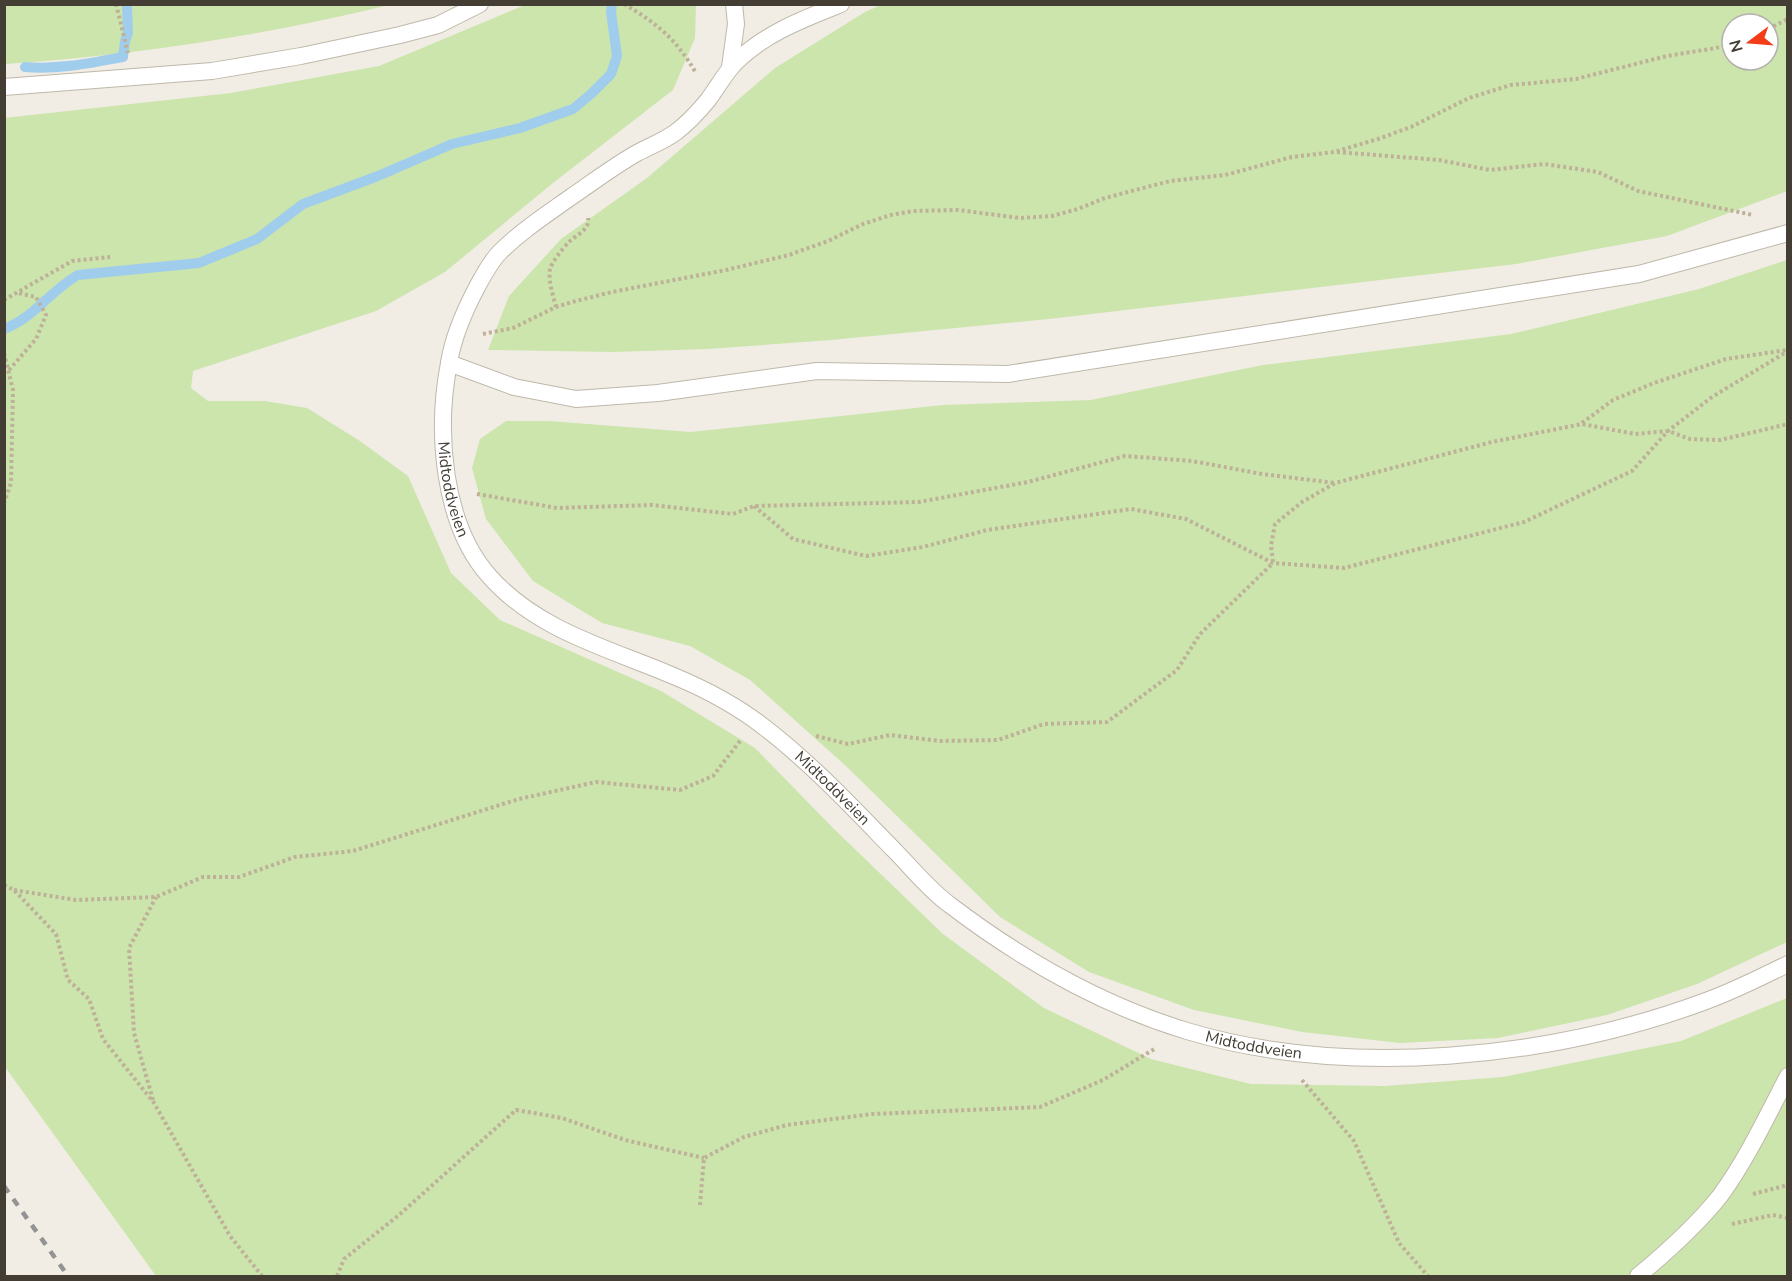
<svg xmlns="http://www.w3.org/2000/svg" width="1792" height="1281" font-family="'Nunito Sans',sans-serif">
<rect width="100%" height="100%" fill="#f1ede4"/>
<path fill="#cbe5ad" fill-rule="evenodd" d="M5,4H389V5C263,36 134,55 5,64Z
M883,4L1787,5V191L1667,236L1516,264L1049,319L831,340L708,349L613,352L488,350L509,296L561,239L647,178L775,68L865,12ZM1732,24H1768V60H1732Z
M525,5H696L695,38L673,90L553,183L445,272L376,311L193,371L191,388L208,401H265L307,408L360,441L408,476L451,573L500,620L661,691L755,748L833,828L943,934L1044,1008L1151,1059L1251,1084L1385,1086L1503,1077L1681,1041L1787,998V1276H156L5,1067L4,118L231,93L379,66Z
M1787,260V942L1697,984L1607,1015L1498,1038L1400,1043L1302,1032L1194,1010L1089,972L1000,917L846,766L750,680L690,646L602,623L533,581L486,519L472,468L480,439L506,421H549L691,432L943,405L1091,400L1263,365L1511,334L1699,289Z"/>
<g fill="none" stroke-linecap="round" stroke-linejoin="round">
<path stroke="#a1cded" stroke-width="10" d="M25,67C58,70 91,63 123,57L125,41L128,33L127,4
M4,329C34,318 51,290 78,275L199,263L257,239L303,204L378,176L452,144L520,128L573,109L591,94L611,74L617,56L611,12L612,4"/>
<defs>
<g id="lane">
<path id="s1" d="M841,4C803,19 763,34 734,64C724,75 717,88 708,100C699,111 688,123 676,132C664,141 650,146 637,153C614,166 593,182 571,197C547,214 521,231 500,252C490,262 483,276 476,289C464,312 453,337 449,363C436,430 442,524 490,577C538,631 611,649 676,677C707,690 737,706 764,727C811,763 852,807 894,850C912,868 929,890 950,905C1021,959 1101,1005 1187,1031C1348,1079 1550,1059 1706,1001C1734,991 1761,977 1788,964"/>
<path d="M730,67L736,24L734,4"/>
<path d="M4,87L212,71L301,56L400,35L438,25L480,4"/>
<path d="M449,363L514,387L576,399L658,393L817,371L1008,374L1639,274L1788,233"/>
<path d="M1638,1276C1667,1252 1696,1226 1720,1196C1747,1159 1767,1116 1788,1076"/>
</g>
</defs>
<use href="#lane" stroke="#bfb8aa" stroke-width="18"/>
<path stroke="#beb198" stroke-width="4" stroke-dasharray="3 3" stroke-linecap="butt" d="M116,4L128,53
M624,4C658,24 676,39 696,73
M1768,29L1788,19
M1337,152L1439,160L1490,170L1544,164L1598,172L1638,191L1753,215
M4,300L72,261L110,257
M556,307C553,295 548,281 550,269C552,262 563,248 569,242C576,235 590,230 588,218
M483,334L513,328L556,307L572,302L612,292L726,270L789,255L828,241L863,224L891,215L913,211L958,210L1020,218L1052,216L1078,209L1105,198L1170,181L1225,175L1292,157L1334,152L1378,139L1411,127L1469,98L1511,85L1576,79L1667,56L1716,48L1732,43
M4,353L13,390L11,483L4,503
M9,370L36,339L46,315L36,297L18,293
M1582,423L1613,400L1654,383L1726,359L1787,350
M477,494L557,508L652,505L733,514L754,506L919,502L1028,482L1125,456L1192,461L1262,474L1335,483
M754,506L793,539L866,556L923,547L987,530L1131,509L1186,519L1273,563L1344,568L1524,522L1632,471L1668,431L1712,397L1788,351
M1273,562L1271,546L1275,524L1302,502L1335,483L1492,442L1582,424L1635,434L1668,431L1690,439L1720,440L1788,424
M816,736L848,744L890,735L940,741L998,740L1044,724L1107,722L1177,670L1200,634L1273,563
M4,885L14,890L56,934L68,980L89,999L103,1039L154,1103L230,1236L262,1276
M14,890L76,900L156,897L203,877H239L295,857L353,851L519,799L596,782L680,790L713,776L740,741
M1302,1080L1354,1141L1399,1243L1428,1276
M153,1100L134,1033L129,948L156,897
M1753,1194L1788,1185
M700,1205L704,1158L744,1137L787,1125L872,1114L1040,1107L1103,1080L1156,1048
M1732,1224L1773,1215L1788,1218
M337,1276L344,1259L399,1215L516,1110L562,1118L625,1140L704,1158"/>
<use href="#lane" stroke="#fff" stroke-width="16"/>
<path stroke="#939393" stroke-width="4.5" stroke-dasharray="8 8" stroke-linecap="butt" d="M4,1186L68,1276"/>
</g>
<g text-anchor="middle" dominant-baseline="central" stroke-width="4.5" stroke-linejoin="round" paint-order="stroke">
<g font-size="16" fill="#433d34" stroke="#fff">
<text stroke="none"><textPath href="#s1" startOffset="678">Midtoddveien</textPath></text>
<text stroke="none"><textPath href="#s1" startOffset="1182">Midtoddveien</textPath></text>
<text stroke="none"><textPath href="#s1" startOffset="1686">Midtoddveien</textPath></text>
</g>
</g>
<rect width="1792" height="1281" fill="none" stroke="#433d34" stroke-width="12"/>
<g transform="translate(1750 42) rotate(254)"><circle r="28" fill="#ffffff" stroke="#b4b1ae" stroke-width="1.5"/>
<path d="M0-4.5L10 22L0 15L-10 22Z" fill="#f33c19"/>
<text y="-9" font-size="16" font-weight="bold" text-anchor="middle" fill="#433d34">N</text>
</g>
</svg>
